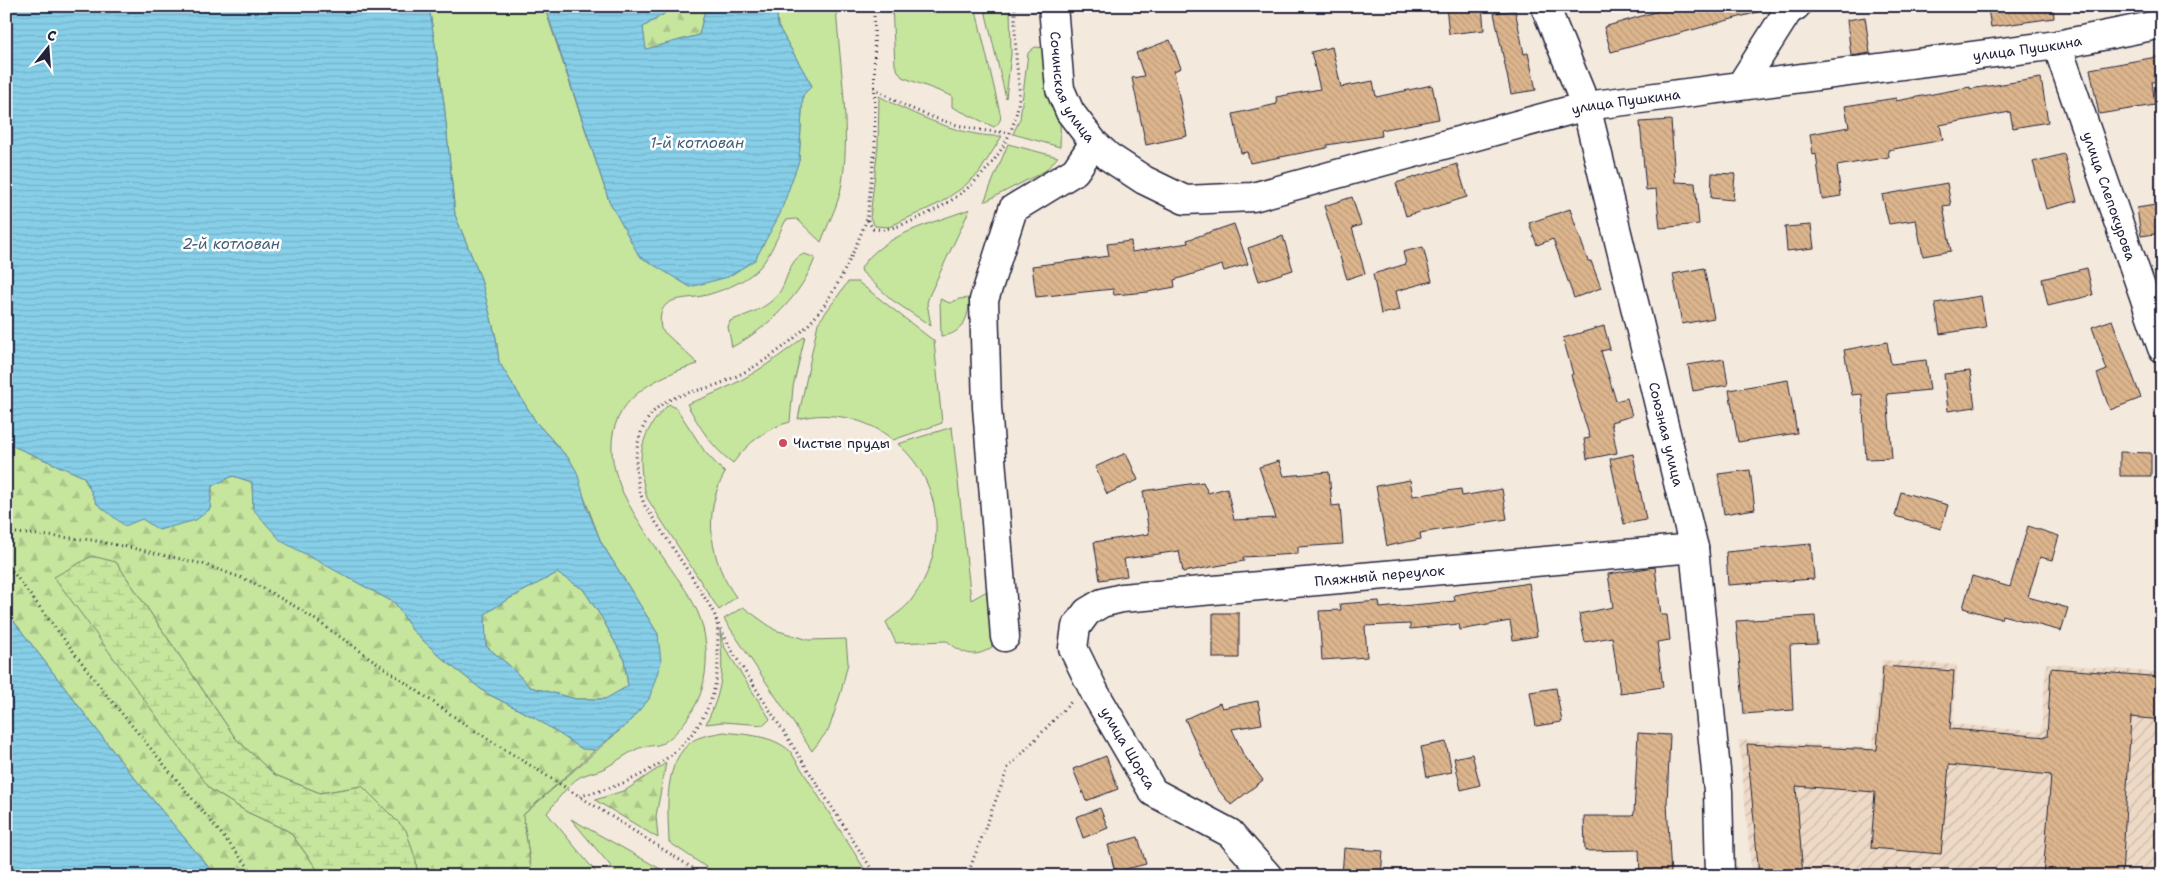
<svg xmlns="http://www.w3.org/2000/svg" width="2168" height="882" font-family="'Shantell Sans',sans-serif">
<defs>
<pattern id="industrial-furrows" width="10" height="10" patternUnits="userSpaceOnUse" patternTransform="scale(1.25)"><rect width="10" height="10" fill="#edd9c5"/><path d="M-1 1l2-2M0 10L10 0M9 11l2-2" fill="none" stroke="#cbbaaa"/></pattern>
<pattern id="forest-firs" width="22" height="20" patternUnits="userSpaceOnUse" patternTransform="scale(1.25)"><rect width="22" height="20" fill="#c6e59d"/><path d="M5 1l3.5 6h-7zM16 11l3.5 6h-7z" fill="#aac488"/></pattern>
<pattern id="wetland-marsh" width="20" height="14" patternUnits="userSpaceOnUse" patternTransform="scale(1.25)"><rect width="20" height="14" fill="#c6e59d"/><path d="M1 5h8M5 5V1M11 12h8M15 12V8" fill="none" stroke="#aac488"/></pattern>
<pattern id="water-rules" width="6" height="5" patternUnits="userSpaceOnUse" patternTransform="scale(1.25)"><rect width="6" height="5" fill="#87cfe8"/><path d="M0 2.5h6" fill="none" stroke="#74b1c8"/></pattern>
<pattern id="building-back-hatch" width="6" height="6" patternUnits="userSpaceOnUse" patternTransform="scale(1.25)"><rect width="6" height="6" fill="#dcb58d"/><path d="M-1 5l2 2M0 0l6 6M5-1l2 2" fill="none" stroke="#bc9b7b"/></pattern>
</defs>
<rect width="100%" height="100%" fill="#f4e9dd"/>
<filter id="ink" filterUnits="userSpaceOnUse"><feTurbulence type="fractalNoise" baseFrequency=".02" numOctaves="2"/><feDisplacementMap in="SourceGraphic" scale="10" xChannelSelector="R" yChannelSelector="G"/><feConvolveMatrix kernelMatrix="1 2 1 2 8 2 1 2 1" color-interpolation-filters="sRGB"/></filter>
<g filter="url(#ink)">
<path fill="url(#industrial-furrows)" d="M1882,660L1957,665L1953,724L2041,732L2046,663L2162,673V876H1752L1739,740L1872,748Z"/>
<path fill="#c6e59d" stroke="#74846c" d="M429,6H544L609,201L799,161L803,95L812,86L778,26L776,6H836C839,63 853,138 840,193C836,209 827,226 821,242L797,219L786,220C779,233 770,256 760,267C748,280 727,289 710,294C687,302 655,291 661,329L698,364C632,383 591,420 623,493C635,518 652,541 667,563C679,581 693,598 700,618C708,640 708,667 702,689C697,707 680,733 663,743C656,747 645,745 637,749C626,754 616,762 605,768C597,772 588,773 580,777C568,784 556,802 547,813L599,876H532L523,815L627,724L649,699L658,634L601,542L570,460L536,422L499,362L496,338L481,279L455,215L444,103Z
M892,6H975L1000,113C1002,120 999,123 994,127L952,107V96L902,77L898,71L895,65Z
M984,6H1010L1011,54L1006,98Z
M1035,47L1045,48C1056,78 1062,115 1060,147L1013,134L1020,119L1028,53Z
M879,96C912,114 964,138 1002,136L979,173L962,188L940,203L895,224L889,227L875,226L870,218L878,145Z
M1008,144L1058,157L1045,171L984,202Z
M970,209L929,296L927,303L931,326L892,300L862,272L861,268C882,234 934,223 970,209Z
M805,254L815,258C802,295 767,329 732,347L728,327L730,321C750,313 771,308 782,288C788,276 791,257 805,254Z
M848,282H858L934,341L942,423L893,440C869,419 830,410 798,419L818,323Z
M969,298C970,317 962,335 941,336L940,299L950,303L959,299Z
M805,336L793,387L790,422C766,428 748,443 733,463C712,448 699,426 687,404C731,389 769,366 805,336Z
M669,404L677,409L705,452L725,473C702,512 710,562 736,597L719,610L647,498C636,459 638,434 669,404Z
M952,427L971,600L987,591L992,647C974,660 962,653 947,641L896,643L886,622C895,615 906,608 912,599C948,551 944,484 898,444Z
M743,607L775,630L809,640L846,639L848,663L841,692L829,729L812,751L724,619Z
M720,631L725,648L770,719L764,725L723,722L706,724C724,687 723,671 720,631Z
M724,732C747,735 772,735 790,751L869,876H719L669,842C668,809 662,761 694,740C703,735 715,734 724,732Z
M571,819L673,876H619Z"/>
<path fill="url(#forest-firs)" stroke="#74846c" d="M665,6H706L699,35L645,50L643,27L664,14Z
M6,443L84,477L97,504L142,519L210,509L212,486L233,476L252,482L253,509L349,578L395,603L412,630L443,659L486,693L535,718L582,748L595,750L523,815L532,876H417L416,861L362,786L320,793L275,775L236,739L116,562L210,789L247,812L290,832L322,876H216L123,764L6,611Z
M557,573L583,589L602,618L624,659L628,686L606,699H576L530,687L510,666L486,646L485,614L505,601Z
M666,763L656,816L658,838L595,800L626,790Z"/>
<path fill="url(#wetland-marsh)" stroke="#74846c" d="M92,556L116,562L236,739L275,775L320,793L362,786L406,830L416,861L417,876H322L290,832L247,812L210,789L54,577Z"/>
<path fill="url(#water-rules)" stroke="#5f8aa3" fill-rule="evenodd" d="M6,6H429L444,103L455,215L481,279L496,338L499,362L536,422L570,460L577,472L587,508L601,542L658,634L661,662L649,699L627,724L595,750L582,749L535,718L486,693L443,659L412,630L395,603L281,541L253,509L252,482L233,476L212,486L210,509L196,520L159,530L142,519L125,526L97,504L84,477L6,443ZM557,573L583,589L602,618L624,659L628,686L605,699H576L530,687L510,666L486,646L485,614L505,601Z
M545,6H665L664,14L643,27L646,49L699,35L706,6H776L778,26L812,86L803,95L799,161L780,214L755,260L728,277L690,287L639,256L609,201Z
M6,611L123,764L216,876H6Z"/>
<path fill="url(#building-back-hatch)" stroke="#22223b" d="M1446,6H1482L1484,30L1449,34Z
M1661,6H1757L1758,12L1611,52L1604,27L1662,10Z
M2003,6H2053L2054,18L1991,27L1988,9Z
M1515,10L1524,54L1528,53L1536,90L1511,94L1494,13Z
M1865,17L1870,53L1851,56L1847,20Z
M1170,40L1181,68L1174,71L1187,136L1146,145L1132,78L1144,76L1136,53Z
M1332,47L1341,87L1373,81L1376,97L1432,85L1439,119L1381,130L1382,136L1327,145V148L1250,163L1247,152L1241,153L1233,114L1277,104L1276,97L1320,89L1311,52Z
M2162,56V81L2152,82L2155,105L2099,114L2090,69Z
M2041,78L2048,122L2013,128L2010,112L1940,125L1943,140L1888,150L1889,157L1837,166L1841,196L1822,199L1816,154L1813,155L1810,134L1849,127L1845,106L1896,98V101L1970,87V89Z
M1671,120L1675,182L1695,183L1699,224L1660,228L1656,189L1646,190L1640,122Z
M2064,154L2077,201L2046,209L2033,162Z
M1457,164L1467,197L1406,216L1396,183Z
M1712,173L1735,174L1733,200L1711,198Z
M1947,183L1951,205L1943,206L1951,251L1923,256L1916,220L1889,224L1882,195Z
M1352,197L1361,225L1352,228L1365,273L1347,279L1324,206Z
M2162,204V233L2141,236L2137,208Z
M1570,209L1588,261H1591L1601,288L1574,298L1553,239L1537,245L1529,223Z
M1234,224L1248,264L1224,271L1222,265L1174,280L1175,287L1148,292L1114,295L1113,289L1036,297L1032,266L1109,256L1107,244L1131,241L1132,252L1188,243L1187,240Z
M1811,225L1814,248L1787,251L1785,227Z
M1283,236L1293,270L1259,281L1248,248Z
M1423,247L1432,281L1396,291L1400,310L1381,314L1373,274L1406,264L1403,252Z
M1704,268L1714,318L1682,324L1673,274Z
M2087,268L2093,295L2048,306L2042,279Z
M1981,296L1986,327L1940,334L1935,303Z
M2112,320L2141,398L2110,410L2097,374L2107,370L2092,327Z
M1604,326L1610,349L1601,351L1616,401L1627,398L1632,416L1611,422L1617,453L1587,459L1584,439L1590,438L1571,375L1573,374L1563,338Z
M1887,342L1891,364L1926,360L1930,390L1887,394L1892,458L1866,459L1862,394L1852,395L1844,350Z
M1724,359L1728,385L1693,391L1688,365Z
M1970,371L1975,407L1948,411L1944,374Z
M1788,380L1797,433L1738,442L1729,390Z
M2120,452L2151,453V476H2120Z
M1126,453L1138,480L1107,494L1095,467Z
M1633,454L1646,520L1624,524L1610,459Z
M1279,461L1284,476L1329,472L1332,506L1340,505L1343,544L1298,547V554L1243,557L1244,561L1183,572L1179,551L1124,559L1127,576L1100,580L1094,542L1149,534L1143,491L1203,482L1208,493L1227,488L1234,520L1276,518L1259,467Z
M1750,470L1755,509L1724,514L1718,474Z
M1410,480L1413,496L1461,489L1462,496L1502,489L1507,519L1420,533L1421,539L1387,546L1376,486Z
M1901,492L1948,505L1941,529L1895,516Z
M2028,526L2059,536L2052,560L2040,557L2028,597L2068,608L2061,631L2002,615L2001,619L1963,608L1972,576L2010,587Z
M1811,544L1814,579L1728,585L1726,552Z
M1655,567L1661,615H1667L1670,640L1657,642L1663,687L1620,693L1612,637L1585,642L1579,614L1613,607L1608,574Z
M1529,583L1537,636L1513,640L1510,621L1460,630L1459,624L1410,629V624L1365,626L1367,657L1322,660L1319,611L1341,610L1340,604L1379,601L1380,608L1455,601L1454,595Z
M1213,613H1239V658H1213Z
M1815,616L1817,644L1790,645L1793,710L1744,714L1736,621Z
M1883,666L1954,671L1950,729L2047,737L2051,668L2162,677V720L2131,717L2122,876H2043L2051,775L1949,765L1941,854L1871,848L1875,792L1796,786L1803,876H1759L1747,744L1877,750Z
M1556,688L1562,722L1536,726L1530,692Z
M1258,701L1262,724L1232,729L1243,754L1263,780L1231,805L1216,787L1185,719L1220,703L1222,708Z
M1638,733L1670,735L1667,803L1671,876H1640L1639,850L1585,851L1584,816H1632L1634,814Z
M1446,742L1452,772L1427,777L1421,747Z
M1472,754L1480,785L1461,790L1454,758Z
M1106,756L1118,789L1086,801L1073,769Z
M1100,808L1108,828L1083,838L1076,817Z
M1138,837L1146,864L1115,872L1108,845Z
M1344,848L1383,851L1381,876H1342Z"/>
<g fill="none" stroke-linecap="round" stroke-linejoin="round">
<defs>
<g id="minor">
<path id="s1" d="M1053,6L1060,89L1070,112L1094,143L1109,157L1144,180L1185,200L1253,197L1586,106L2057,45L2162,24"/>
<path id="s2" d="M1545,6L1586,106L1694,548L1718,791L1720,876"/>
<path id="s3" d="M2057,45L2162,348"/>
<path d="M1741,85L1788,11L1796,6"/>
<path d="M1005,637L987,407L984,300L1013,209L1075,171L1094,143"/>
<path id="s4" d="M1268,876L1230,833L1153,792L1095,693L1073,648L1076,627L1087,612L1102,603L1122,598L1694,548"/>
</g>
</defs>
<use href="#minor" stroke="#22223b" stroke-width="31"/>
<path stroke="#22223b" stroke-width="3" stroke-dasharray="1 4" stroke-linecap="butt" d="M874,6L875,146L867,219L873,229C895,231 914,220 933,211C976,189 1015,147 1019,97C1020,82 1016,67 1016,52C1015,37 1015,21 1015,6
M874,87C905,111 970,134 1009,132
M6,532L92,540L132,548L203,564L250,581L303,611L466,725L579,796
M6,563L105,693L256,876
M716,620L735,656L876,876
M705,876L579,796C651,782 719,736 718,656C717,645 719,629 716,618C710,604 700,591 693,579C677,554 661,530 645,506C630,471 631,418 671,399C689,391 710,389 728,380C751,370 773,356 792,340C831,308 849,263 867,219
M967,876L1008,768L1071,702"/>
<use href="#minor" stroke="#fff" stroke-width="28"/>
</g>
</g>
<circle fill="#d1495b" stroke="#fff" stroke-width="2" cx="783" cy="443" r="5"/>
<g text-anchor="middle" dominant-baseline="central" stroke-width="5" stroke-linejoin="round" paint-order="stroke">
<g font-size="14" fill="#22223b" stroke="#fff">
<text stroke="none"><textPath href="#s1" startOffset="1114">улица Пушкина</textPath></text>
<text stroke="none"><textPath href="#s1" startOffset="85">Сочинская улица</textPath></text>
<text stroke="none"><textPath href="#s1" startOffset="709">улица Пушкина</textPath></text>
<text stroke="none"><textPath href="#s3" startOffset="160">улица Слепокурова</textPath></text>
<text stroke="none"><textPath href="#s2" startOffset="446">Союзная улица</textPath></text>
<text stroke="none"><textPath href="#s4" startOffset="646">Пляжный переулок</textPath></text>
<text transform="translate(1128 748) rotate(59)">улица Щорса</text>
</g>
<g font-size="14" fill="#22223b" stroke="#fff" text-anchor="start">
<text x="793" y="443">Чистые пруды</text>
</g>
<g font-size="15" font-style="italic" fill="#455f78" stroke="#fff">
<text x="697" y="143">1-й котлован</text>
<text x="231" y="244">2-й котлован</text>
</g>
</g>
<rect width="2168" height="882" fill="none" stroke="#fff" stroke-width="25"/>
<rect x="12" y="12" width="2143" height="857" fill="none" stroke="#22223b" stroke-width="2" filter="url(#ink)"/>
<g transform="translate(48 48) rotate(17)" stroke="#ffffff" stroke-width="4" paint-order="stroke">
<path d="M0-4L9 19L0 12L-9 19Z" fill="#22223b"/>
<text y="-8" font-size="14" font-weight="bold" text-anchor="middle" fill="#22223b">С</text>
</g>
</svg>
